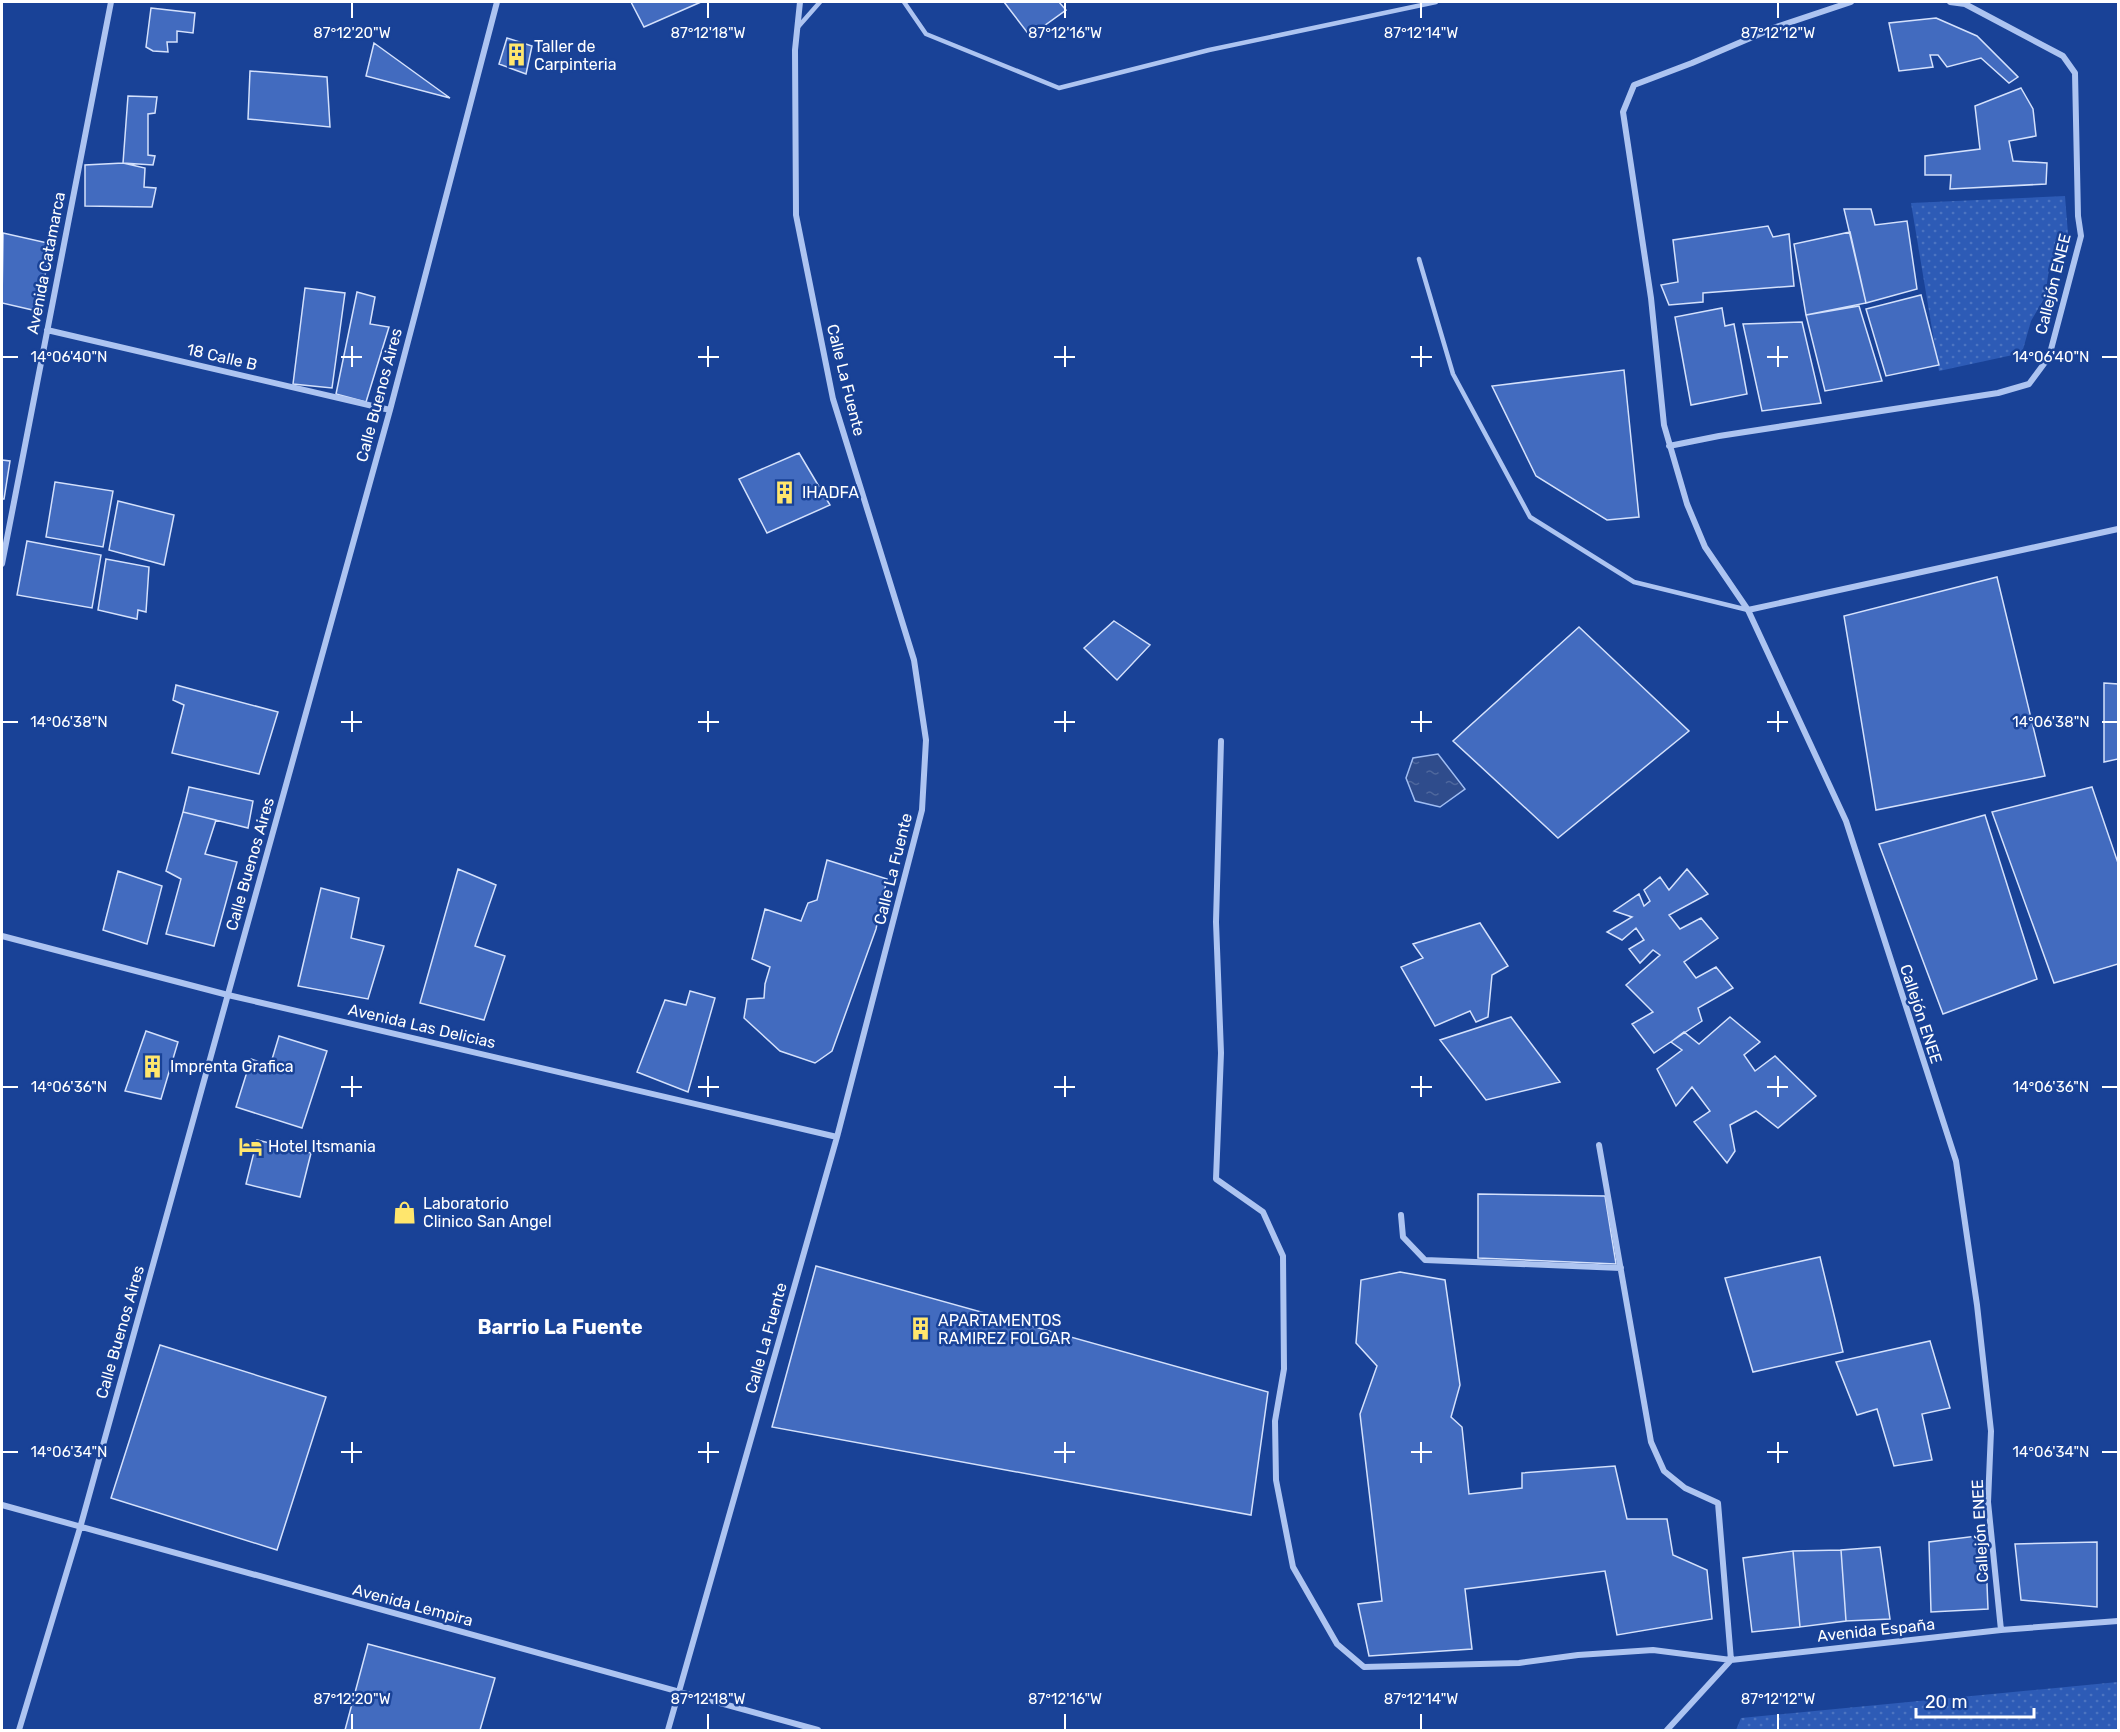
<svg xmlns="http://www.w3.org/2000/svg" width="2120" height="1732" font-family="Rubik,sans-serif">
<defs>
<pattern id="green-dots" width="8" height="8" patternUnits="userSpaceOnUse" patternTransform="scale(1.5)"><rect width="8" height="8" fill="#2d5bb6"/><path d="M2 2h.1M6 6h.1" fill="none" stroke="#4c74c1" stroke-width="1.8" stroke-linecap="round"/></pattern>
<pattern id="water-ripples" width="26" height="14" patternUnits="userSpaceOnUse" patternTransform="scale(1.5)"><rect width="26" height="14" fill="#2f4c8c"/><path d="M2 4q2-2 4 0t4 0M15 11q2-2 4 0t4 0" fill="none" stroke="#4e679d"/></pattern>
</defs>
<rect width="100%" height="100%" fill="#194297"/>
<path fill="url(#green-dots)" d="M2065,196L2068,234L2063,258L2049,269L2045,297L2031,321L2022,353L1939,371L1911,203Z
M2118,1682V1730H1736L1741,1718Z"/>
<path fill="url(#water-ripples)" stroke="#a0bdf3" stroke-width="1.5" d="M1438,754L1465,789L1440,807L1415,801L1406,778L1413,758Z"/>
<path fill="#426bbf" stroke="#d4e1fc" stroke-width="1.5" d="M631,2H701L644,27Z
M1004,2H1059L1066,10L1030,36Z
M151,8L195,13L193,33L177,31V42H167L168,52L153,51L146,47Z
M1936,18L1977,36L2018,77L2009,83L1981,58L1947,67L1938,55H1930L1933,67L1899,71L1889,23Z
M507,38L532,46L526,74L499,64Z
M374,43L450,98L366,76Z
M250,71L327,77L330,127L248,119Z
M2021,88L2033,109L2036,136L2009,141L2013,161L2047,163L2046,184L1950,189L1951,175H1925V156L1980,149L1975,106Z
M128,96L157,97L155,113L148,114V155L155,156L153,165L123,163Z
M123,163L145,168L144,187L156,188L152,207L85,206V165Z
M1844,209H1871L1875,225L1907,221L1917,289L1866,303Z
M1768,226L1773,237L1789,234L1794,286L1703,293V302L1669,305L1661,285L1678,282L1673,240Z
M1850,232L1866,303L1806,315L1794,244Z
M3,233L52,244L37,311L2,303Z
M305,288L345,293L332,388L293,384Z
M357,292L375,297L370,324L389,327L366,402L336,394Z
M1921,295L1939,365L1886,376L1866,309Z
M1859,306L1882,381L1825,391L1806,315Z
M1722,308L1725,326L1734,324L1747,394L1691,405L1675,317Z
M1802,322L1821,403L1762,411L1743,324Z
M1624,370L1639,517L1607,520L1536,476L1492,386Z
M799,453L830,505L767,533L739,479Z
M2,460L10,461L4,499H2Z
M55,482L113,491L103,547L46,537Z
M118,501L174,515L164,565L109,550Z
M27,541L101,555L92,608L17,595Z
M106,559L149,567L146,612L138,610L137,619L98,610Z
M1997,577L2045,776L1876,810L1844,616Z
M1114,621L1150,645L1117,680L1084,648Z
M1579,627L1689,731L1558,838L1453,741Z
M2104,683L2118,684V759L2104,762Z
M176,685L278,712L259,774L172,753L184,705L173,700Z
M189,787L253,801L248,828L183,812Z
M2092,787L2118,863V964L2054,983L1992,812Z
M183,812L216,820L205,854L237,862L214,946L166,934L181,879L166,871Z
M1985,815L2037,979L1943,1014L1879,844Z
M827,860L887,879L876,929L832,1051L815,1063L780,1051L744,1018L747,999L764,998L765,984L770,967L752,959L765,909L801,921L808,903L817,900Z
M458,869L496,885L475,946L505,956L484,1020L420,1003Z
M1687,869L1708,894L1669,915L1680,929L1701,918L1718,938L1684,962L1696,978L1716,967L1733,988L1698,1008L1702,1021L1654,1053L1632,1024L1653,1012L1626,985L1660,955L1653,950L1640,963L1629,949L1644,940L1636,928L1622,940L1607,932L1632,917L1614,911L1639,894L1644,906L1650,901L1644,890L1660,877L1669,890Z
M118,871L162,886L147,944L103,930Z
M321,888L359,898L351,938L384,946L368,999L298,986Z
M1480,923L1508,966L1492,975L1488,1017L1476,1022L1470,1011L1435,1026L1401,967L1423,958L1413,944Z
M690,991L715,998L688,1092L637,1072L665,1000L686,1005Z
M1511,1017L1560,1082L1486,1100L1440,1040Z
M1730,1017L1760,1042L1744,1055L1755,1071L1775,1056L1816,1096L1778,1128L1756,1111L1730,1125L1735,1151L1727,1163L1694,1122L1710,1111L1692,1087L1676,1106L1657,1069L1682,1050L1671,1042L1684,1032L1699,1044Z
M146,1031L178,1042L161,1099L125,1091Z
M279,1036L327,1051L302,1128L236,1107L251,1059L270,1066Z
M257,1140L311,1153L300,1197L246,1184Z
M1478,1194L1605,1196L1616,1264L1478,1258Z
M1820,1257L1843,1352L1753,1372L1725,1278Z
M816,1266L1268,1392L1251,1515L772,1427Z
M1400,1272L1445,1280L1460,1385L1451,1417L1462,1427L1469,1494L1522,1488V1473L1615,1466L1627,1519H1667L1673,1555L1707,1570L1712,1619L1617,1635L1605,1571L1465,1589L1472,1649L1369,1656L1358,1604L1382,1601L1360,1414L1377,1366L1356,1343L1361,1280Z
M1930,1341L1950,1408L1922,1414L1932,1460L1894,1466L1877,1409L1857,1415L1836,1362Z
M160,1345L326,1397L277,1550L111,1498Z
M1985,1535L1988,1609L1931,1612L1929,1542Z
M2097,1542V1607L2021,1600L2015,1544Z
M1880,1547L1890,1619L1846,1621L1841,1550Z
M1841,1550L1846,1621L1800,1627L1793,1551Z
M1793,1551L1800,1627L1752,1632L1743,1558Z
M368,1644L495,1678L480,1730H345Z"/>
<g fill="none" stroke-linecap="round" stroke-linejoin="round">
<path stroke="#adc4f1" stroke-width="4.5" d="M904,2L926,34L1059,88L1209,50L1436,2
M798,27L820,2
M1419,259L1453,374L1530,517L1634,582L1748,610"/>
<path stroke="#adc4f1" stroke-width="6" d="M1851,2L1776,27L1692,63L1634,85L1623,112L1651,298L1664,425L1687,504L1705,547L1748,610L1846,821L1956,1161L1977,1305L1991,1431L1988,1502L2001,1630
M47,330L390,410
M1669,446L1719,436L1998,393L2029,384L2049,357L2081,236L2078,216L2075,73L2063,56L1965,4L1950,2
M2,564L111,2
M1748,610L2118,529
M1221,741L1216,922L1221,1053L1216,1179L1263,1212L1283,1256L1284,1369L1275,1421L1276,1480L1293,1567L1337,1644L1364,1667L1519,1663L1578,1655L1653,1650L1731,1660L1718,1503L1685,1488L1664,1471L1651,1442L1599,1145
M2,936L228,995L837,1137
M1401,1215L1403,1237L1425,1260L1621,1268
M2,1505L818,1730
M19,1730L80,1528L390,410L497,2
M668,1730L837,1137L922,810L926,740L914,660L833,399L796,215L795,50L800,2
M1667,1730L1731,1660L2001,1630L2118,1621"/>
</g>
<path fill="none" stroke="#fff" stroke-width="2" d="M352,3V18M708,3V18M1065,3V18M1421,3V18M1778,3V18M352,346V367M708,346V367M1065,346V367M1421,346V367M1778,346V367M3,357H18M341,357H362M698,357H719M1054,357H1075M1411,357H1432M1767,357H1788M2102,357H2117M352,711V732M708,711V732M1065,711V732M1421,711V732M1778,711V732M3,722H18M341,722H362M698,722H719M1054,722H1075M1411,722H1432M1767,722H1788M2102,722H2117M352,1076V1097M708,1076V1097M1065,1076V1097M1421,1076V1097M1778,1076V1097M3,1087H18M341,1087H362M698,1087H719M1054,1087H1075M1411,1087H1432M1767,1087H1788M2102,1087H2117M352,1442V1463M708,1442V1463M1065,1442V1463M1421,1442V1463M1778,1442V1463M3,1452H18M341,1452H362M698,1452H719M1054,1452H1075M1411,1452H1432M1767,1452H1788M2102,1452H2117M352,1714V1729M708,1714V1729M1065,1714V1729M1421,1714V1729M1778,1714V1729"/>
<defs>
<symbol id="building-bare" viewBox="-9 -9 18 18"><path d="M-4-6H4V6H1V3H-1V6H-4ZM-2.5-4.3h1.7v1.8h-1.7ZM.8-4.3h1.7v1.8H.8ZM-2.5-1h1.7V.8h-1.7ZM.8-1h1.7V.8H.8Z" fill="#ffe66d" stroke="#194297" stroke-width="2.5" paint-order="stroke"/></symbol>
<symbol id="hotel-bare" viewBox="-9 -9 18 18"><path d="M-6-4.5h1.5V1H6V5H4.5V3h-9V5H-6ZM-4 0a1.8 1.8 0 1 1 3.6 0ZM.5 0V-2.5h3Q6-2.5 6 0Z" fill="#ffe66d" stroke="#194297" stroke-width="2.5" paint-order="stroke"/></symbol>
<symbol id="shop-bare" viewBox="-9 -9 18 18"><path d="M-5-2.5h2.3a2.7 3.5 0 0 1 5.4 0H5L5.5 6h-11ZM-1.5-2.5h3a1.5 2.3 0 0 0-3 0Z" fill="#ffe66d" stroke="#194297" stroke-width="2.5" paint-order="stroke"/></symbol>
</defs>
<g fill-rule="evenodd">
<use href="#building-bare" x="500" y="38" width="33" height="33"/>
<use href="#building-bare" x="768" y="476" width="33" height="33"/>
<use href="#building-bare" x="136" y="1050" width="33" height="33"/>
<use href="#hotel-bare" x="234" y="1130" width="33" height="33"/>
<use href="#shop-bare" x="388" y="1196" width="33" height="33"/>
<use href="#building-bare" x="904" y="1312" width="33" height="33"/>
</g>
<g text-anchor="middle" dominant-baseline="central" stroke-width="5" stroke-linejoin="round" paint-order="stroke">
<g font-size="16" fill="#fff" stroke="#194297" text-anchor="start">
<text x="534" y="46">Taller de<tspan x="534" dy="18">Carpinteria</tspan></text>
<text x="802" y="492">IHADFA</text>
<text x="170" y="1066">Imprenta Grafica</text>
<text x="268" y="1146">Hotel Itsmania</text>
<text x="423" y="1203">Laboratorio<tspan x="423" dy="18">Clinico San Angel</tspan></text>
<text x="938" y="1320">APARTAMENTOS<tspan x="938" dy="18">RAMIREZ FOLGAR</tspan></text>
</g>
<g font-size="16" fill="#fff" stroke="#194297">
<text transform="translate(46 263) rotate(-79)">Avenida Catamarca</text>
<text transform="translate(2053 284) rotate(-76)">Callejón ENEE</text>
<text transform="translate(222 357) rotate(13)">18 Calle B</text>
<text transform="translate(846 380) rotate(76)">Calle La Fuente</text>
<text transform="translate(379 395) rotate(-75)">Calle Buenos Aires</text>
<text transform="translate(250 864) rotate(-74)">Calle Buenos Aires</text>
<text transform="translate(893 869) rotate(-76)">Calle La Fuente</text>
<text transform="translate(1921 1014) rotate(72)">Callejón ENEE</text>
<text transform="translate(422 1026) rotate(13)">Avenida Las Delicias</text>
<text transform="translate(120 1332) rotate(-74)">Calle Buenos Aires</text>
<text transform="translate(766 1338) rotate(-74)">Calle La Fuente</text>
<text transform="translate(1980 1531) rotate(-93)">Callejón ENEE</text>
<text transform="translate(413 1605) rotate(15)">Avenida Lempira</text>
<text transform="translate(1876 1630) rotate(-6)">Avenida España</text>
</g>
<g font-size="20" font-weight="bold" fill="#fff" stroke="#194297">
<text x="560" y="1327">Barrio La Fuente</text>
</g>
</g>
<g font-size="15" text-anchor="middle" fill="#fff" stroke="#194297" stroke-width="5" stroke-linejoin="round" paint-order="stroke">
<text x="352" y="38">87°12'20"W</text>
<text x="708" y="38">87°12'18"W</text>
<text x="1065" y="38">87°12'16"W</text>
<text x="1421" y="38">87°12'14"W</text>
<text x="1778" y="38">87°12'12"W</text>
<text x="69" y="362">14°06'40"N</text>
<text x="2051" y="362">14°06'40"N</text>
<text x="69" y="727">14°06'38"N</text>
<text x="2051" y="727">14°06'38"N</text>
<text x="69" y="1092">14°06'36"N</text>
<text x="2051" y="1092">14°06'36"N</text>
<text x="69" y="1457">14°06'34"N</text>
<text x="2051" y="1457">14°06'34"N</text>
<text x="352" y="1704">87°12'20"W</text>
<text x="708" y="1704">87°12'18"W</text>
<text x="1065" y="1704">87°12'16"W</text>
<text x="1421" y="1704">87°12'14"W</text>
<text x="1778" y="1704">87°12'12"W</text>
</g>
<rect width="2120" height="1732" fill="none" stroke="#ffffff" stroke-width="6"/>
<path d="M1916 1708v9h118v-9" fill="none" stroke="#ffffff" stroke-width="3"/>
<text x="1925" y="1708" font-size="18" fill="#ffffff" stroke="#194297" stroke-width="4.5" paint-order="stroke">20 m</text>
</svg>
